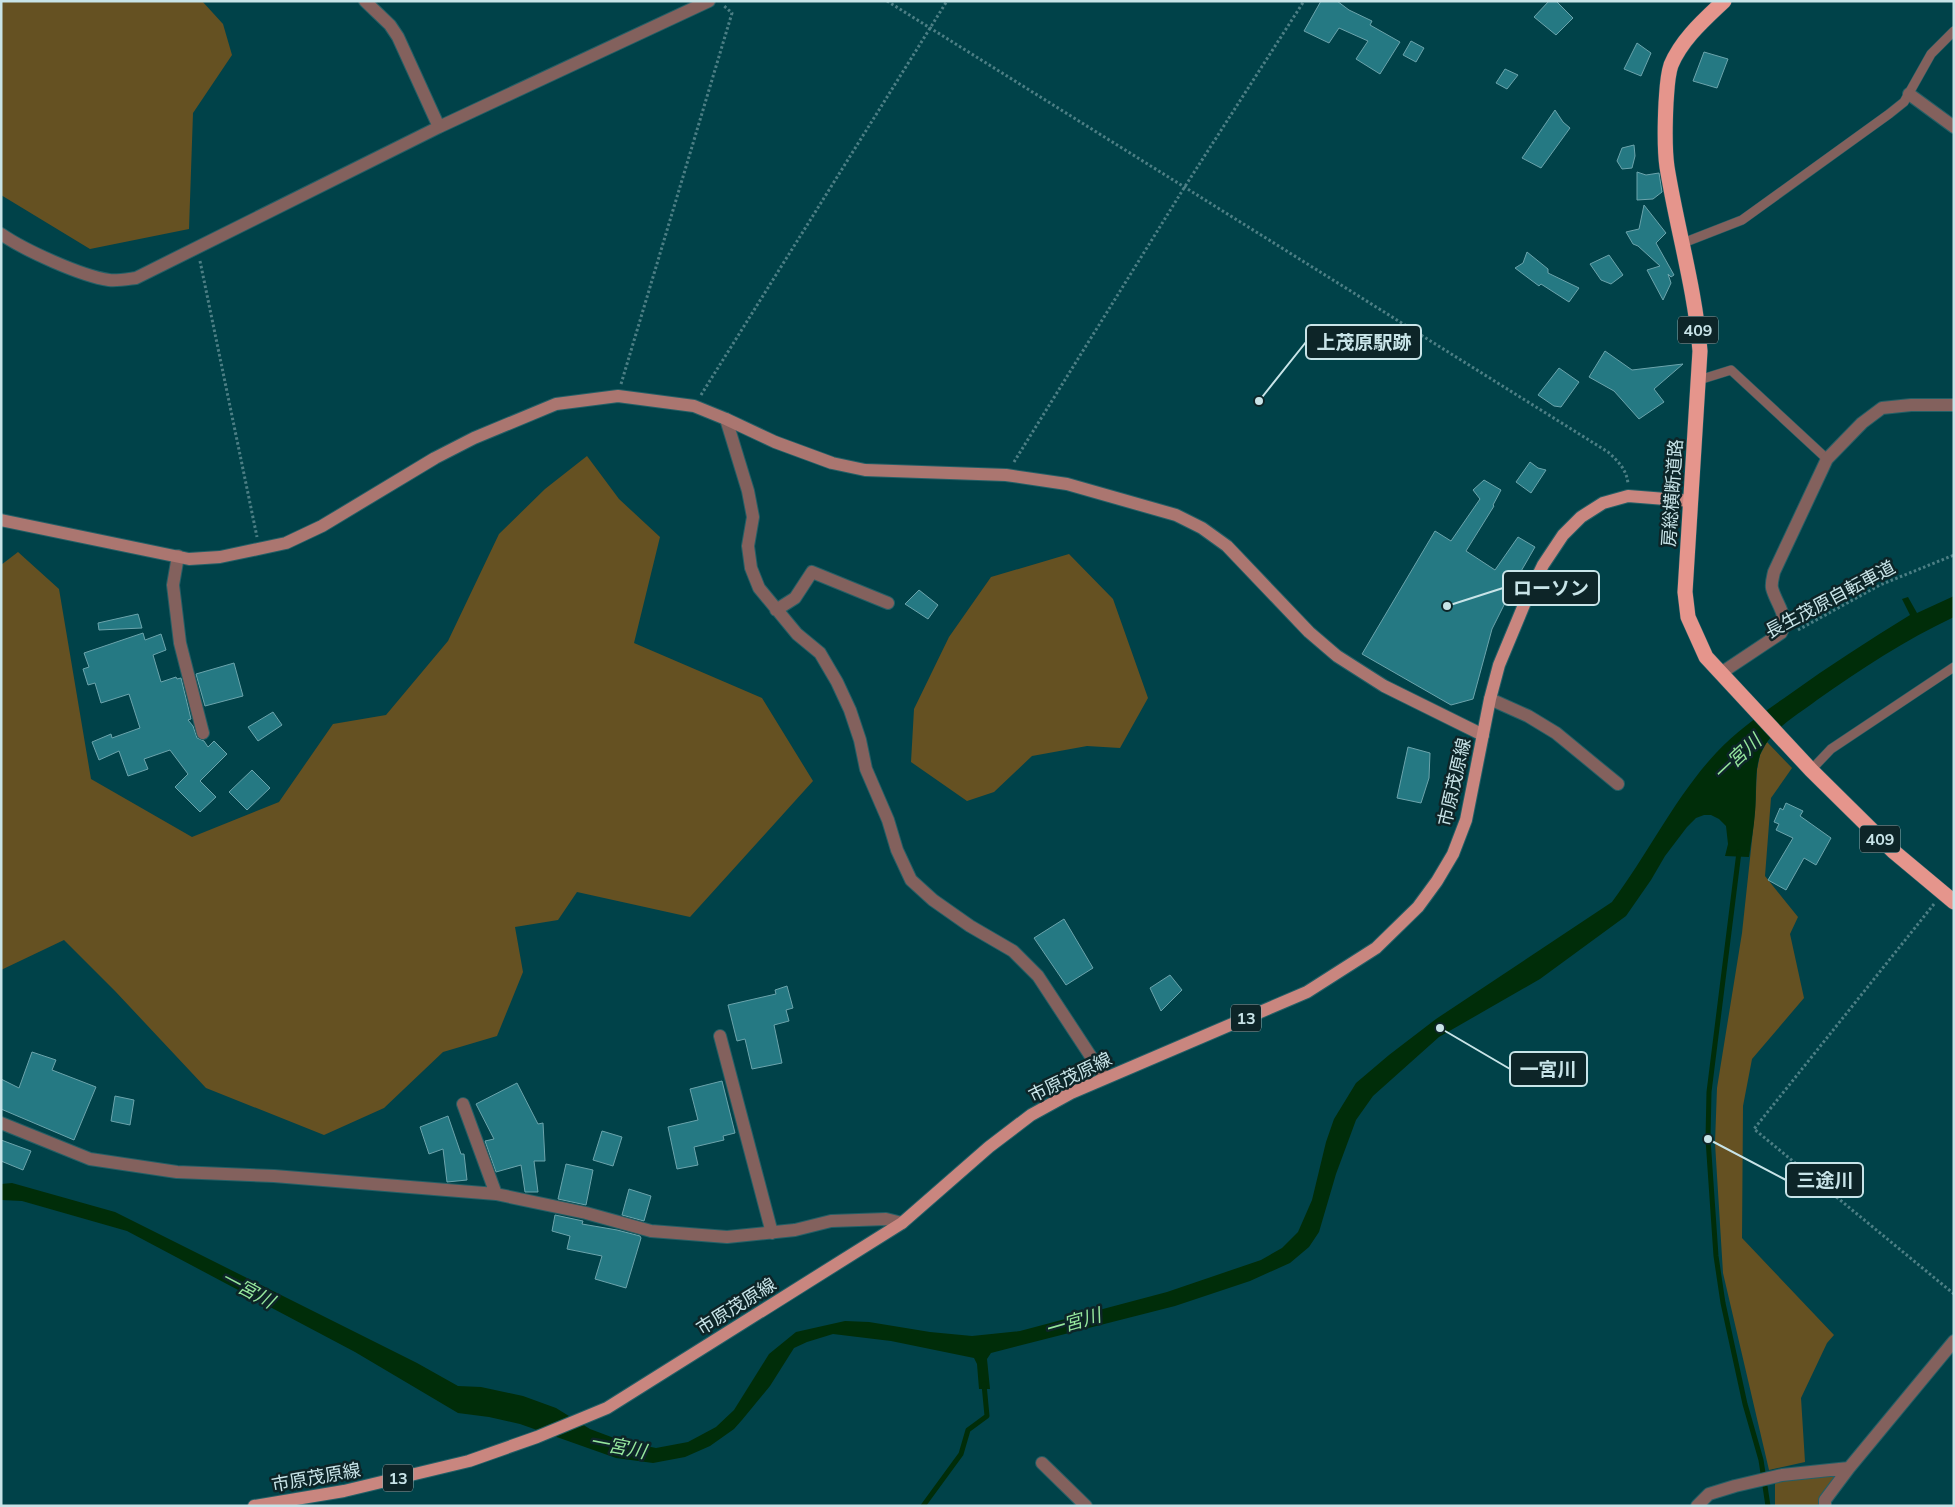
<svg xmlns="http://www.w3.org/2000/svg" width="1955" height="1507" font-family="Mulish,'Noto Sans JP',sans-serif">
<rect width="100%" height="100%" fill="#004249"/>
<path fill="#655122" d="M1,1H202L223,24L232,55L193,113L189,229L90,249L1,195Z
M587,456L619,499L660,537L634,643L762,698L813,781L690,917L577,892L558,920L515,927L523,972L497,1036L443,1052L384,1108L324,1135L206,1088L115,991L64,940L1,970V565L18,552L59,589L91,779L192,837L279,802L333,724L386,715L448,641L499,534L545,489Z
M1069,554L1113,599L1148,698L1120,748L1087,746L1032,756L994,792L967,801L911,762L914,709L949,637L991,577Z
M1767,742L1792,768L1771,798L1765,876L1798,917L1790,934L1804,998L1752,1059L1743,1106L1742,1238L1834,1335L1827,1343L1801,1398L1805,1462L1769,1470L1723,1273L1715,1143L1717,1088L1742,933L1755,812L1757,770L1760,755Z
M1840,1475L1822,1506H1775V1483L1791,1478Z"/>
<path fill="#002d09" d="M1954,596V617C1905,640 1861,669 1817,700C1797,715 1769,731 1760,755C1754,773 1757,794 1755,812C1754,827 1751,842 1749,857L1725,856L1728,844L1726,826L1719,819L1711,815H1704L1696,818L1687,827L1665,856L1651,880L1626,916L1540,979L1439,1037L1373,1096L1356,1120L1336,1174L1319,1232L1309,1247L1290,1263L1250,1281L1175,1306L991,1353L987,1359L990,1389H979L977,1364L974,1358L891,1341L833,1334L807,1342L794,1348L770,1386L742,1420L734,1429L710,1446L685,1457L653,1463L616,1458L520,1424L489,1417L458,1413L355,1352L127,1231L22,1201L1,1200V1184L12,1183L115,1212L417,1363L458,1386L481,1387L523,1396L556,1408L590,1429L622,1441L656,1448L688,1442L716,1427L734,1410L769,1354L796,1332L845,1321L869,1322L930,1332L972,1336L1020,1331L1167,1292L1261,1260L1282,1248L1298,1232L1312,1200L1326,1142L1334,1119L1356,1083L1389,1055L1436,1019L1612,902C1648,854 1675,797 1716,753C1737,730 1764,712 1790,694C1829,666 1869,640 1910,615L1902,599L1908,597L1917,613Z"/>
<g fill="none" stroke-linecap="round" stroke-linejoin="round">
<path stroke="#002d09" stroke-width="5" d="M1739,852L1709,1092L1708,1139L1716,1256L1723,1303L1745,1404L1761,1460L1768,1506
M923,1506L961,1454L968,1430L987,1416L984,1384"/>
</g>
<path fill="#257983" stroke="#6ba4ac" d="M1321,1H1337L1349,10L1372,21L1370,25L1400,42L1380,74L1356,59L1368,41L1339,28L1329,43L1304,31Z
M1549,1H1556L1573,18L1556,35L1534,17Z
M1411,41L1424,48L1416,62L1403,55Z
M1637,43L1651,53L1641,76L1624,69Z
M1704,52L1728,59L1717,88L1693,81Z
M1505,69L1518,75L1507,89L1496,83Z
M1555,110L1563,122L1570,128L1541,168L1522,158Z
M1634,145L1635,156L1632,168L1622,169L1617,161L1622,148Z
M1637,172L1646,175L1659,173L1662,192L1653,199L1637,200Z
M1644,205L1666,233L1656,243L1674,275L1671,277L1668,274L1671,283L1663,300L1647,270L1660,266L1638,246L1633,244L1626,232L1639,229Z
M1527,252L1548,269V273L1579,288L1569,302L1541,284L1539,286L1515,268L1523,263Z
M1609,255L1623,275L1611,284L1601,280L1590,264Z
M1605,351L1632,370L1683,364L1654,389L1664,402L1639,419L1614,391L1589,377Z
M1559,368L1579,382L1561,407L1554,406L1538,395Z
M1530,462L1538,468L1546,470L1531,493L1516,482Z
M1484,480L1501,490L1493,505L1494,506L1466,551L1495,570L1518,537L1535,547L1520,573L1492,629L1473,699L1451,705L1362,654L1435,531L1451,541L1480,499L1473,490Z
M919,590L938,605L928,619L905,604Z
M138,614L142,628L99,630L98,623Z
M143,633L145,640L161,634L166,650L153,655L161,682L176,677L177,679L181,678L191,719L188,720L193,726L197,738L204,741L208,747L214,741L227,754L200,781L216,797L200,812L175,787L188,774L170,750L144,759L148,769L128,776L119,751L99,760L92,742L111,734L112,738L140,728L129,694L101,703L95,683L88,685L83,669L89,667L84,653Z
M234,663L243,696L205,706L196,674Z
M273,712L282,725L258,741L248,727Z
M1408,747L1430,753L1429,778L1421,803L1397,798Z
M252,770L270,788L247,810L229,792Z
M1786,803L1803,811L1800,816L1831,838L1816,865L1804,858L1786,890L1768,880L1793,838L1776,830L1779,824L1774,822L1780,808L1783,810Z
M1064,919L1093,968L1066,985L1034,938Z
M1170,975L1182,990L1161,1011L1150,988Z
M787,986L793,1008L786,1010L789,1021L774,1025L782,1063L752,1069L745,1039L737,1041L728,1005L776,994L775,990Z
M32,1052L56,1060L52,1070L96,1087L74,1140L1,1109V1079L19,1088Z
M722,1081L735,1133L723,1136L724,1140L694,1147L698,1165L677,1169L668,1127L698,1120L690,1089Z
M517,1083L538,1124L543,1123L545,1161H534L538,1192H525L521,1165L496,1172L485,1141L494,1139L476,1104Z
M115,1096L134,1100L130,1125L111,1121Z
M448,1116L461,1154H464L467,1180L447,1182L443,1149L429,1154L420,1127Z
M602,1131L622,1137L613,1166L593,1160Z
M1,1140L31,1151L23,1170L1,1161Z
M566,1164L593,1170L586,1205L558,1199Z
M629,1189L651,1196L644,1221L622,1215Z
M555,1215L583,1221L582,1224L617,1230L640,1236L641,1238L626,1288L595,1279L602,1256L567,1249L570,1236L552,1231Z"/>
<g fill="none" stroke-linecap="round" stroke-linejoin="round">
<defs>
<path id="lane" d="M1683,243L1742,220L1889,114L1904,102L1931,54L1954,31
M1699,380L1731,370L1827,459
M1811,770L1831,749L1954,667"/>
<path id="street" d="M365,1L390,25L398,37L439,127
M1909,94L1954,127
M1,234C24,250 81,276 109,280C117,281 128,279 136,278L439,127L709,1
M726,419L748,491L753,517L748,546L751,568L759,588L797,634L820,653L837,682L850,710L860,740L866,769L888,820L897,850L911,880L933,900L970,926L1013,951L1038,976L1105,1078
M178,556L173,585L180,643L203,733
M776,610L795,598L812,572L888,603
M1721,673L1781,633C1790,617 1776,604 1772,588C1771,583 1773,577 1774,572L1827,459L1862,423L1882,408L1911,405H1954
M1490,699L1528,716L1556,733L1618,784
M720,1036L772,1233
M463,1104L496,1194
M1,1123L90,1159L177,1172L274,1176L496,1194L586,1213L651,1231L727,1237L795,1230L831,1221L886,1219L902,1223
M1042,1463L1086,1506
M1697,1506L1709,1494L1735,1486L1782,1475L1849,1468L1954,1341
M1825,1506V1500L1849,1468"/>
<path id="secondary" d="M1,520L189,559L220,557L286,543L322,526L435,458L474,438L556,404L618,396L694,406L726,419L775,442L832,463L865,470L1006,475L1067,484L1176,515L1202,528L1227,546L1309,632L1337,656L1384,686L1483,735"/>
<path id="primary" d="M254,1506L344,1491L469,1461L537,1437L607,1408L902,1223L989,1147L1031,1115L1071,1093L1307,992L1376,948L1418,907L1437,881L1453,854L1466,820L1490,699L1499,665L1526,600L1543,565L1563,535L1581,517L1603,503L1628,496L1691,501"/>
<path id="highway" d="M1724,1C1704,20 1682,39 1671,65C1667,77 1667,91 1666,103C1665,124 1664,146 1667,167C1677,229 1695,288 1700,351L1685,592L1688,617L1706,657L1811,770L1893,851L1954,902"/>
</defs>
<use href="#lane" stroke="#245f66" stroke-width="10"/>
<use href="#street" stroke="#245f66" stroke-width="14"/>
<use href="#secondary" stroke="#245f66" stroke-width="14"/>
<use href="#primary" stroke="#245f66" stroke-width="14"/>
<use href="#highway" stroke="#245f66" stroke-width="16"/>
<path stroke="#4c7f85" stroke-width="3" stroke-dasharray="2.5 2.5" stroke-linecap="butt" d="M887,1L1608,452C1618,461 1627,470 1628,484
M200,261L257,537
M621,384L732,13L723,5
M701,395L947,1
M1014,462L1184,188L1304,1
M1798,630L1880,585L1954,555
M1934,904L1754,1129L1954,1294"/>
<use href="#lane" stroke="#83615d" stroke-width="9"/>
<use href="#street" stroke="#83615d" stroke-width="12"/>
<use href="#secondary" stroke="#ab7670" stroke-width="12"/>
<use href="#primary" stroke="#c9867f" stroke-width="12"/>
<use href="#highway" stroke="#e5958c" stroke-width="15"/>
</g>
<g text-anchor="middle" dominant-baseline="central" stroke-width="5" stroke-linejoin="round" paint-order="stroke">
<g fill="#0d2528" stroke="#90abae" stroke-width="1">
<rect x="1678" y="316.5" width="40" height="27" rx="4"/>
<rect x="1860" y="825.5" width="40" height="27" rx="4"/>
<rect x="1231" y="1004.5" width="30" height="27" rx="4"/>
<rect x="383" y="1464.5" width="30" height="27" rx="4"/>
</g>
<g font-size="16" font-weight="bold" fill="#c8e4e8">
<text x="1698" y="330">409</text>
<text x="1880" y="839">409</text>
<text x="1246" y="1018">13</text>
<text x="398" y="1478">13</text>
</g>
<g font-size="18" fill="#c8e4e8" stroke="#0d2528">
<text transform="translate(1672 493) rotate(-86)">房総横断道路</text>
<text transform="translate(1830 599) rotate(-28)">長生茂原自転車道</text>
<text transform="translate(1454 782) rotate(-77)">市原茂原線</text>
<text transform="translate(1070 1077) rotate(-26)">市原茂原線</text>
<text transform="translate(736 1306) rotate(-32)">市原茂原線</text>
<text transform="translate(316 1477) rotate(-10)">市原茂原線</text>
</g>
<g font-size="19" font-style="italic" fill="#95e69d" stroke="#0d2528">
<text transform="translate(1737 757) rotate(-43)">一宮川</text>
<text transform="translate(248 1289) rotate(28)">一宮川</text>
<text transform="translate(1073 1322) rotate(-16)">一宮川</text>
<text transform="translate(618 1446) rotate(11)">一宮川</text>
</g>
</g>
<path fill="none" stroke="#c8e4e8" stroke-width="2" d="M1259 401L1306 342M1447 606L1503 588M1440 1028L1510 1069M1708 1139L1786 1180"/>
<g fill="#c8e4e8" stroke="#0d2528" stroke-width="2">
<circle cx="1259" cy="401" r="5"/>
<circle cx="1447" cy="606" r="5"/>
<circle cx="1440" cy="1028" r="5"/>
<circle cx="1708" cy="1139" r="5"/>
</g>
<g fill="#0d2528" stroke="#c8e4e8" stroke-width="2">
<rect x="1306" y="325" width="115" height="34" rx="5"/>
<rect x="1503" y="571" width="96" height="34" rx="5"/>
<rect x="1510" y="1052" width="77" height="34" rx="5"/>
<rect x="1786" y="1163" width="77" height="34" rx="5"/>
</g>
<g font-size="19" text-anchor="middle" font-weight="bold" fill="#c8e4e8">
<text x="1364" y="349">上茂原駅跡</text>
<text x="1551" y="595">ローソン</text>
<text x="1548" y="1076">一宮川</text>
<text x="1825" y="1187">三途川</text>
</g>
<rect width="1955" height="1507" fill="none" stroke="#c8e4e8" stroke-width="5"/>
</svg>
